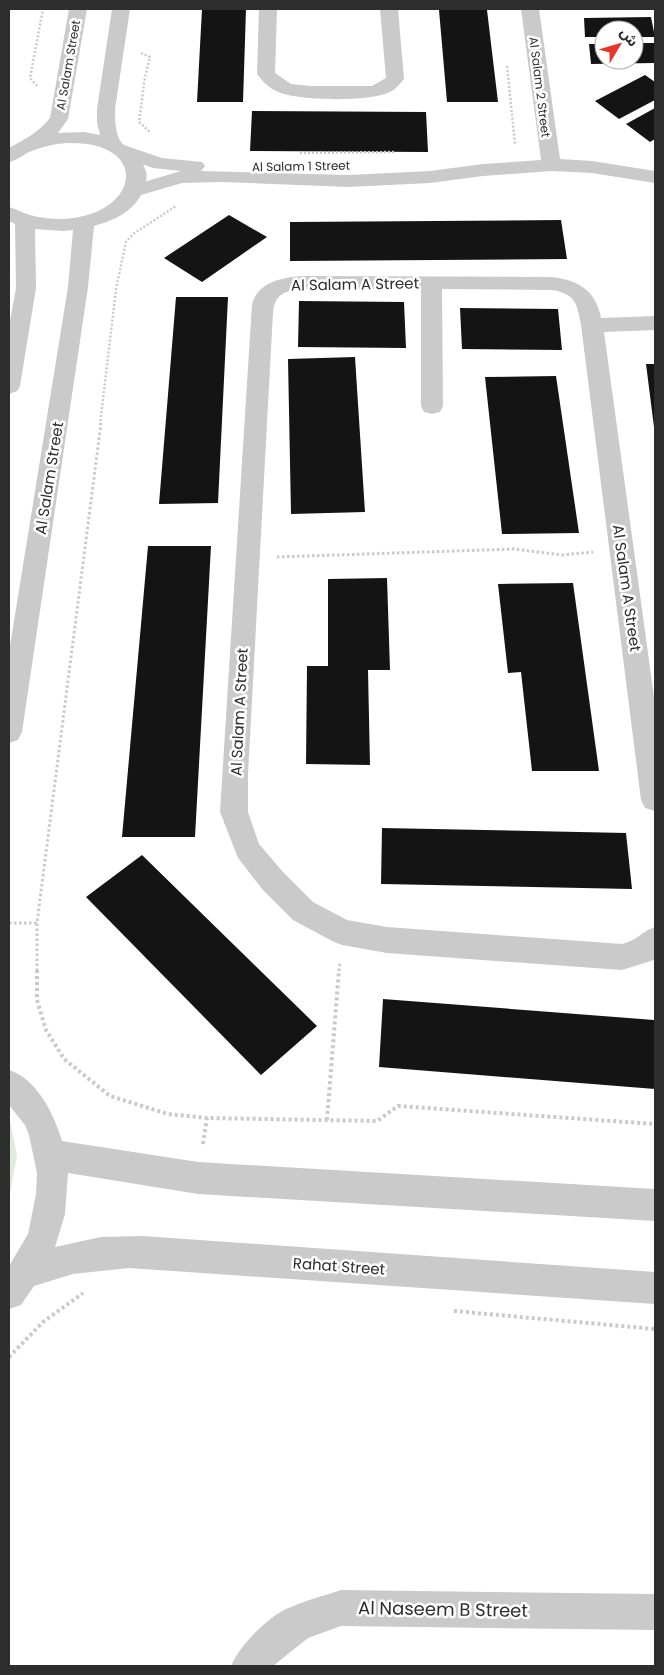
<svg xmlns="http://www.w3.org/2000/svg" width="664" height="1675" font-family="Poppins,'Noto Sans Arabic',sans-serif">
<rect width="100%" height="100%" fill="#fff"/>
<path fill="#e1ebda" d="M9,1116L17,1155L9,1199Z"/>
<path fill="#141414" d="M202,9H246L243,102H197Z
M439,10H487L498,102H447Z
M651,17L655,37H634V30H604V37H585L584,18Z
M634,43H655V63L591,64L589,44H604V60H634Z
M645,75L655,82V100L619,119L595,101Z
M655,108V139L650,142L626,124Z
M252,111L426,112L428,152L250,151Z
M229,215L267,237L202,282L164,258Z
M561,220L567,259L290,261V222Z
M176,297H228L218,503L159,504Z
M299,301L404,302L406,348L298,347Z
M460,308L558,309L562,350L462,349Z
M355,357L365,512L291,514L288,359Z
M646,364H655V427H654Z
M556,376L579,533L502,534L485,377Z
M148,546H211L195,837H122Z
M387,578L390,670H368L370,765L306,764L307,666H328V579Z
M573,583L599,771H532L521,672L508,673L498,584Z
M382,828L626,833L632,889L381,884Z
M142,855L317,1026L261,1075L86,897Z
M383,999L654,1020L655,1089L379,1067Z"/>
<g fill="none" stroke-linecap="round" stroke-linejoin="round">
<path stroke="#cacaca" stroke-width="2.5" stroke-dasharray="2 2" stroke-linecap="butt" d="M141,53L150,57L145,77L139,122L151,133
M507,66L515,144
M37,86L30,78L43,9
M300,153L394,152
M100,425L116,289L126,242L133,234L176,206"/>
<path stroke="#cacaca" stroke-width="3" stroke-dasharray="2.5 2.5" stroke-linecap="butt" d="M277,557L514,549L562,555L593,552
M9,923H37
M37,971V923L101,423
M339,971L340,962"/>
<path stroke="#cacaca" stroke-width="4" stroke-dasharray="3 3" stroke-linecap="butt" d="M37,970V1000L46,1030L64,1059L110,1096L168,1114L207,1118L377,1121L398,1106L655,1124
M327,1120L339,970
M203,1144L207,1118
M454,1311L655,1329
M9,1357L43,1322L83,1293"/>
<path fill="#cacaca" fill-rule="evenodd" d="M259,9H277L275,73L291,84L310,86H372L386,78L380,9H398L404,79C400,84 396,89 390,92C369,102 299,101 278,92C269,88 262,81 257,74Z
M521,9H539L560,159L592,161L655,171V183L592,173L552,171L483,176L430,183L348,187L222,182L182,183L134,197L127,195L124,191L127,187L181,171L153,168L114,154L111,150L114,146L121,144L162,158L202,162L205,166L201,171L348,175L430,171L483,164L541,160Z
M303,276L552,277C578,280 596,290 601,318L655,316V330L604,332L655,704V811L645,808L641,800L581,325C577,304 576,294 552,290L442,289L443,406L440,412L432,414L424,412L421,406V289H303C285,291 275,293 273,312L248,774V812L259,844L283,872L313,902L347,920L387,927L622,944C638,940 641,932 655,927L654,960L622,970L387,953L342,945L332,941L293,920L263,890L238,858L220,812L252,304C258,282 283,277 303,276Z
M341,1590L655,1594V1630L341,1626L308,1638L273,1666H231C239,1646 267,1618 286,1609C304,1601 323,1596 341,1590Z"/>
<path fill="#cacaca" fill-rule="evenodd" d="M69,9H87L68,119L58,133L84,132L100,135L97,123V109L112,9H130L115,109C115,119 115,135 122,143C130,152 141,156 145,169C148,175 146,181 144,188C136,211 115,220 94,226L88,287L22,732L18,740L9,743V652L68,287L73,230L63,231L35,229L36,288L20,386L17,391L9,394V326L16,288L15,224L9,221V207C16,209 23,213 30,215C40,218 53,219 64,219C140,215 151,142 70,143C56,143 42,147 29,152C22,156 17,160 9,162V148C25,139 38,133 50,118Z
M9,1070C37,1079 54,1114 62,1141L198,1162L655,1189V1221L198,1194L68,1173L65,1214L55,1247L101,1237L143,1236L655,1272V1304L129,1268L73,1274L34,1286L21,1305L9,1309V1266L28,1234L36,1194L37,1173L29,1135L25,1125L9,1105Z"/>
</g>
<g text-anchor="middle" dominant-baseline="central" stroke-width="5" stroke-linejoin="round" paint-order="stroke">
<g font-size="12" fill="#2d2d2d" stroke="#fff">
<text transform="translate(68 65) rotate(-80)">Al Salam Street</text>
<text transform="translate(540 87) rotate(83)">Al Salam 2 Street</text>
<text transform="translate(301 166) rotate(-1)">Al Salam 1 Street</text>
</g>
<g font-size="15" fill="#2d2d2d" stroke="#fff">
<text transform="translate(355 284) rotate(-1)">Al Salam A Street</text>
<text transform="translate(49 478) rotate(-81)">Al Salam Street</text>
<text transform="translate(627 588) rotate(82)">Al Salam A Street</text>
<text transform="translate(239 712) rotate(-87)">Al Salam A Street</text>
<text transform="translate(339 1266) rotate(4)">Rahat Street</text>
</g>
<g font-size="18" fill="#2d2d2d" stroke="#fff">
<text transform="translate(443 1609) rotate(1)">Al Naseem B Street</text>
</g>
</g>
<rect width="664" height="1675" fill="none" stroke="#2d2d2d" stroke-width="20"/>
<g transform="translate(619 45) rotate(52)"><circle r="24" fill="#ffffff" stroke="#ababab"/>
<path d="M0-4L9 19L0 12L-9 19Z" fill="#e8352b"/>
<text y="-8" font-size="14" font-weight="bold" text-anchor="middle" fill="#2d2d2d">ش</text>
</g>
</svg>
